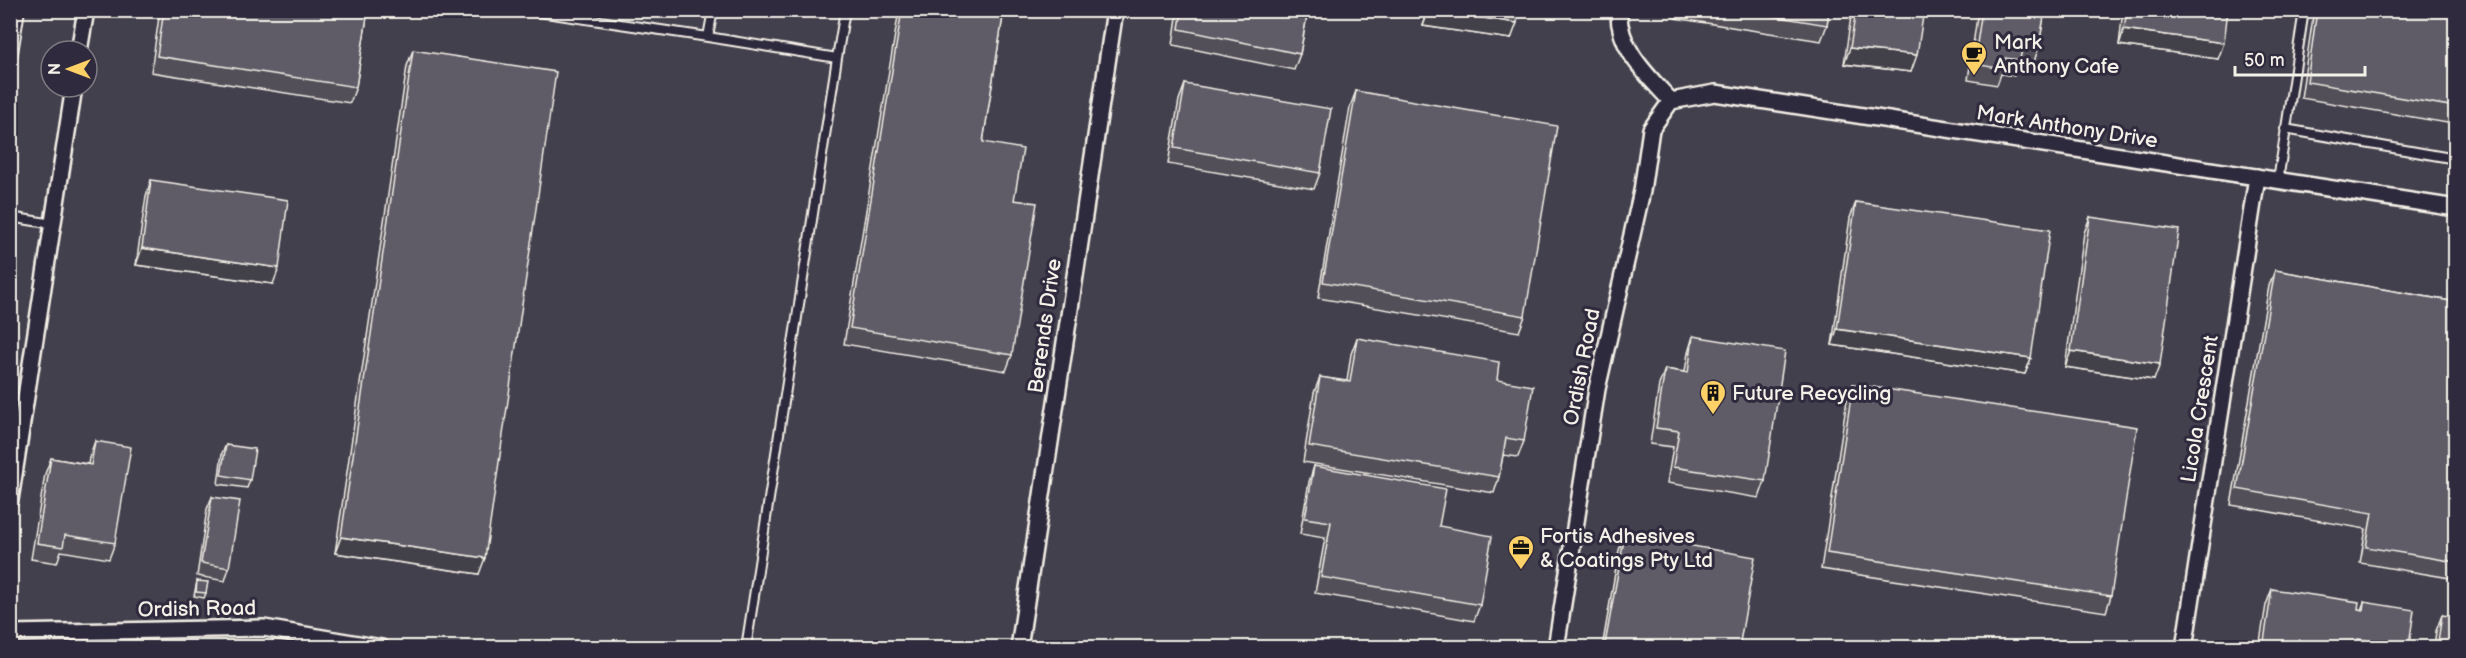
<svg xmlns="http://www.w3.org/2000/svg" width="2466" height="658" font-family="'Balsamiq Sans',sans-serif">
<rect width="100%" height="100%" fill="#373244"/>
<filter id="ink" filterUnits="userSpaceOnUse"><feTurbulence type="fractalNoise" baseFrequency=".0167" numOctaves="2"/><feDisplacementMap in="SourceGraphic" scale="12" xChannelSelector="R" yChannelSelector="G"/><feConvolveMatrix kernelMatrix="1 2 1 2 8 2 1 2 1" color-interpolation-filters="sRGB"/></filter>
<g filter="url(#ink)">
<path fill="#433f4e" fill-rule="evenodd" d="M11,11H2455V647H11ZM51,51H87V87H51Z"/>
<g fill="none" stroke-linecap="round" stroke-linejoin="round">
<defs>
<path id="lane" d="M525,10L708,37
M713,10L708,37L837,58L746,648
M837,58L845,10
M10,71L20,10
M2285,129L2456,159
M2278,181L2304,10
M10,217L53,224"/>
<path id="street" d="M1619,10C1617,48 1648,76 1671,101
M79,51L86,10
M1671,101L1715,93L2456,208
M10,500L74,87
M10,633L264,628L382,648
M1019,648L1115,10
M1556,648L1597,389L1642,191L1651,129L1671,101
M2184,648L2257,177"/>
</defs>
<use href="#lane" stroke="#f4f1e8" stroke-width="12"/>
<use href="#street" stroke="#f4f1e8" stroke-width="20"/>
<use href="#lane" stroke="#2f2a3d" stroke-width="8"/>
<use href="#street" stroke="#2f2a3d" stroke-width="15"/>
</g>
<path fill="#524f59" stroke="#f4f1e8" stroke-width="1.5" d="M160,10H368L356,87L350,103L151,72Z
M899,10H1004L983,142L1012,355L1006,371L844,344Z
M1178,10H1308L1300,54L1294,70L1173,45Z
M1425,10H1519L1511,39L1423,26Z
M1676,10H1829L1827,25L1821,41L1675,18Z
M1852,10H1924L1911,72L1844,64Z
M1978,10H2045L2039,46L2034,62L2020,59L2014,76L2001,74L1997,85L1968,80Z
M2123,10H2228L2218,59L2119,45Z
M2314,10H2456V116L2453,124L2301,98Z
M413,50L479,574L335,553L407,66Z
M1185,84L1320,173L1314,189L1168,164L1179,100Z
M1356,91L1525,316L1519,332L1318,298L1350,107Z
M151,180L273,284L136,265L146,196Z
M1856,202L2031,358L2025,374L1832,345L1850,218Z
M2090,217L2154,380L2065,367L2084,233Z
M2275,270L2456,302V579L2360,563L2366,529L2231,505L2269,286Z
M1693,336L1765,481L1759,498L1667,483L1673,447L1650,444L1659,385L1665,369L1685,372L1688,353Z
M1357,338L1497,380L1524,441L1518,457L1503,455L1499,477L1494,493L1303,462L1314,393L1320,377L1347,381L1351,354Z
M1853,384L2111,596L2106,612L1821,569L1847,400Z
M95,441L115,543L109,559L61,551L57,563L31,559L45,474L51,458L88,464L89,458Z
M226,445L250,480L247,488L218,484L222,453Z
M1314,466L1439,526L1480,605L1474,621L1315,593L1325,538L1300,534L1309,482Z
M212,497L229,568L225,581L197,576L207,509Z
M1625,534L1739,648H1602L1619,550Z
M197,581L206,593L204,598L194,596Z
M2272,589L2358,609L2361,610L2364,602L2409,645L2415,648H2259L2266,605Z
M2442,615L2456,648H2434L2436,631Z"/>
<path fill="#424048" stroke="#f4f1e8" stroke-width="1.5" d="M1429,10L1517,23L1511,39L1423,26Z
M2124,29L2224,43L2218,59L2119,45Z
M1850,48L1917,55L1911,72L1844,64Z
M142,248L279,268L273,284L136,265Z
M1837,329L2031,358L2025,374L1832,345Z
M2071,351L2160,364L2154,380L2065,367Z
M341,537L485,558L479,574L335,553Z
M2358,639L2366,640L2363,648H2355Z"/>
<path fill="#5f5c67" stroke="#f4f1e8" stroke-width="1.5" d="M164,10H368L356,87L157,56Z
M902,10H1004L983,142L1023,149L1014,200L1037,203L1012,355L850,328Z
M1182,10H1308L1300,54L1179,29Z
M1429,10H1519L1517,23Z
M1736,10H1829L1827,25Z
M1856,10H1924L1917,55L1850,48Z
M1982,10H2045L2039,46L2023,43L2020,60L2005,58L2003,69L1974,64Z
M2127,10H2228L2224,43L2124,29Z
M2317,10H2456V107L2307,82Z
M413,50L556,72L485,558L341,537Z
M1185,84L1331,109L1320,173L1174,148Z
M1356,91L1557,126L1525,316L1323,282Z
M151,180L288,200L279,268L142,248Z
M1856,202L2050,230L2031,358L1837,329Z
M2090,217L2179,230L2160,364L2071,351Z
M2275,270L2456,302V562L2366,547L2372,513L2237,489Z
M1693,336L1785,351L1765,481L1673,467L1679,431L1656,428L1665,369L1688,373Z
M1357,338L1499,362L1497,380L1533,386L1524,441L1506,438L1499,477L1309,446L1320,377L1350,382Z
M1853,384L2137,427L2111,596L1827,553Z
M95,441L131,447L115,543L65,535L63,547L37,543L51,458L91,465Z
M226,445L255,449L250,480L221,475Z
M1314,466L1446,489L1439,526L1492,536L1480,605L1321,577L1331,522L1305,518Z
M212,497L240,501L229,568L201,563Z
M1625,534L1755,557L1739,648H1624L1605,644Z
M197,581L208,582L206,593L196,592Z
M2272,589L2359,602L2358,609L2363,610L2364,602L2414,610L2409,645L2416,647L2415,648H2365L2366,640L2358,639L2357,648H2263Z
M2442,615L2456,617V648H2437Z"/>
</g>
<defs>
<symbol id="cafe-pin" viewBox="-11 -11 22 30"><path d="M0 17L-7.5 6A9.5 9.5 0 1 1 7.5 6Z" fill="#ffd166" stroke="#2f2a3d"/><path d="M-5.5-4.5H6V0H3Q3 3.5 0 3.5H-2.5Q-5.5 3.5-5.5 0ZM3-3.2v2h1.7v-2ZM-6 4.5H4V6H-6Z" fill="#111"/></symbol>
<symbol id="building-pin" viewBox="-11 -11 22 30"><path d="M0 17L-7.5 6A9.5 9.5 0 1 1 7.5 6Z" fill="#ffd166" stroke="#2f2a3d"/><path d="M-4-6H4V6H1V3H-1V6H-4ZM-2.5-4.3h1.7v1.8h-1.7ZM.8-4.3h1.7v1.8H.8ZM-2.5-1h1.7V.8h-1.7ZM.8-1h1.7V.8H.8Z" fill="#111"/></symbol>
<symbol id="office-pin" viewBox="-11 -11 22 30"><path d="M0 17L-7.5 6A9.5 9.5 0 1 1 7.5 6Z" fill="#ffd166" stroke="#2f2a3d"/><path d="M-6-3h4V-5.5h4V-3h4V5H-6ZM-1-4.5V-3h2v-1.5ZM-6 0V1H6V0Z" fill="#111"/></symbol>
</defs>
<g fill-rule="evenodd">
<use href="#cafe-pin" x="1959" y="39" width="30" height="40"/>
<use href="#building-pin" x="1698" y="378" width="30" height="40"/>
<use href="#office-pin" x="1506" y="533" width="30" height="40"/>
</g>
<g text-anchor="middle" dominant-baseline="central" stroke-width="6" stroke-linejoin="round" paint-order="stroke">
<g font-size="21" fill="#f4f1e8" stroke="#2f2a3d" text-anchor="start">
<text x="1994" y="42">Mark<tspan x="1994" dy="24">Anthony Cafe</tspan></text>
<text x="1732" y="393">Future Recycling</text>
<text x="1540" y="536">Fortis Adhesives<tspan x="1540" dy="24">&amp; Coatings Pty Ltd</tspan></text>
</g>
<g font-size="21" fill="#f4f1e8" stroke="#2f2a3d">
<text transform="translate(2067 127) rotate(9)">Mark Anthony Drive</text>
<text transform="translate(1045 326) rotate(-82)">Berends Drive</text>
<text transform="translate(1582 367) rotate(-79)">Ordish Road</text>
<text transform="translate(2200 409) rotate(-81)">Licola Crescent</text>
<text transform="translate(197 609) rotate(-1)">Ordish Road</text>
</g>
</g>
<rect width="2466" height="658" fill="none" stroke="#2f2a3d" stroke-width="36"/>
<rect x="18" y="18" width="2430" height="622" fill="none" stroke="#f4f1e8" stroke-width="2" filter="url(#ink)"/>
<g transform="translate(69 69) rotate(270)"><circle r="28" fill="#2f2a3d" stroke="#7e7a81" stroke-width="1.5"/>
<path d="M0-4.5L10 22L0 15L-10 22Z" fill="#ffd166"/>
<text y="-9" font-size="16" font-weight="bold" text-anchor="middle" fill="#f4f1e8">N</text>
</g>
<path d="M2235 66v9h130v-9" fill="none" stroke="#f4f1e8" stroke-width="3"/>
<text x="2244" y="66" font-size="18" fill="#f4f1e8" stroke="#2f2a3d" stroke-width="4.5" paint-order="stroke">50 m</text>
</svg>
